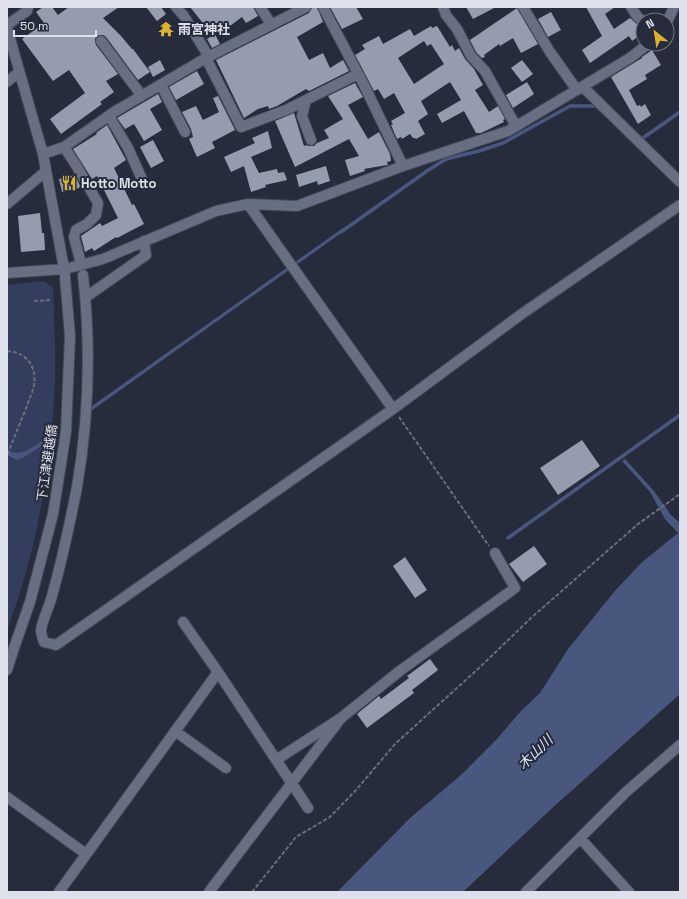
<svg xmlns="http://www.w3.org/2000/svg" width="687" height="899" font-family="'Space Grotesk','Noto Sans JP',sans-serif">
<rect width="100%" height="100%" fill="#262c3b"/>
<path fill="#333e5e" d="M43,281L53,287C54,325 57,363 54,400C50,463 40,526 22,586C18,601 12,615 7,630V285Z"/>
<path fill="#49577f" d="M343,228L344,231L91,411L92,406Z
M48,437V442L22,458L17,460L7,455V451C26,457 33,446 48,437Z
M625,459L654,491L671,515L680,523V694L550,810L463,892H337L410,818L461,775L496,740L521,711L540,693L568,649L614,592L641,563L678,533L665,519L650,492L622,461Z"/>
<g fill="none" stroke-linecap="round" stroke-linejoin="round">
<path stroke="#49577f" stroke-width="3.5" d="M640,140L680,112
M341,232L427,171L446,159L479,151L503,143L570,106H597L599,109
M508,538L680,415"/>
</g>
<path fill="#959cae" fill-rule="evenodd" d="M43,7H52L58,15L69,7H119L103,18L121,36L132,49H133L150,72L138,80L106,37L103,35L97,36L95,39L96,45L118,74L106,81L114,92L100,102L102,104L61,134L50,119L85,93L69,70L53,81L22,39L44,23L36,12Z
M146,7H161L166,14L157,21Z
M190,7H253L258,16L246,23L242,17L230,26L227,23L207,36L199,23L202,22Z
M312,7H317L323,22L297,37L309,60L323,53L330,68L343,60L349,71L309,91L306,89L277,106L269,109L268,106L258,109L244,118L216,60L309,13Z
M330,7H356L363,19L342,29Z
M466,7H496L473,19Z
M586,7H615L605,14L614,29L630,18L642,28L643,33L632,41L629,36L590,63L582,50L602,36Z
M517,8L538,44L521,53L513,38L500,46L499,44L484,55L485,57L482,58L476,52L470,40Z
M551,12L561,30L548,37L538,19Z
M431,26L432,28L437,26L450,47L452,45L455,51L459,48L465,59L474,69L483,85L475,90L489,112L498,106L505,119L503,120L504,122L481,133H476L464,111L442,123L437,114L461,100L450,82L421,101L428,114L418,121L425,134L416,139L415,138H413L410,134L402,139L401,137L397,139L391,125L393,124L391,121L405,113L394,93L384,99L378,89L374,91L355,55L365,49L362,45L379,36L383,44L410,29L414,36ZM424,41L427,46L431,44L444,64L414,84L398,58Z
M215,34L220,44L212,48L207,39Z
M652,50L661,65L645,75L647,79L629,90L637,106L640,105L641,107L645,104L651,115L638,124L611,77L642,58V57Z
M160,60L165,70L153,77L148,67Z
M522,60L533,74L522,82L511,68Z
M197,71L204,84L176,100L169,87Z
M527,82L534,94L513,108L506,95Z
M355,83L363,97L348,105L368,139L379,132L390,154L391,161L387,162L388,165H387L364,169L365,171L350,176L345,160L359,156L349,139L295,167L275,121L294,113L304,146L307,145L308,146H314L317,143L329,138L324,130L343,119L328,96Z
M158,94L162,102L150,109L162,130L144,141L134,124L125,129L117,118Z
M218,96L235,130L212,142L215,148L197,157L189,139L193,137L191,129L182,112L196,106L203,120L219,112L213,98Z
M107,125L126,160L114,168L132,205L134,204L144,224L117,238L116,237L94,251L92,248L85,252L81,236L100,223L102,226L118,218L97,176L92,179L73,149L97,134L96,133Z
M268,131L272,148L251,157L259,173L277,169L278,173L284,172L287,180L265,185L266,187L251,192L244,166L231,172L224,157L255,143L252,138Z
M153,140L164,161L151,168L140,147Z
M326,166L330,181L318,185L317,181L299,187L296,175Z
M75,175L80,186L79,188L62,192L59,179Z
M40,213L42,233H44L45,250L21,252L18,216Z
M582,440L600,466L558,495L540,468Z
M534,546L547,564L523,582L509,564Z
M405,557L427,590L415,598L393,566Z
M430,659L438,670L412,690L414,693L367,728L357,714L379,696L381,699L409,678L407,676Z"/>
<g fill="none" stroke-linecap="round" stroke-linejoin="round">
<defs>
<path id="minor" d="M176,7L184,16L209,57
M260,7L271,24
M323,7L364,85L403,166
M443,7L446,15L457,29L471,56L485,71L516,126
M523,7L550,52L577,90
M631,7L637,16L643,22
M667,22L674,7
M7,25L27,11L28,7
M7,28L43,154L65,274
M101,41L142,96
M206,58L241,127L286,110L358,74
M7,82L19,72
M161,85L185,132
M583,87L680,182
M306,100L302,116L311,140
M109,116L128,148L142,179
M64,147L76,165L98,203L96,215L87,224L76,230L74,237L80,260
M43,154L64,147L114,112L206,58L306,7
M7,204L46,171
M248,204L393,409
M7,273L65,269L103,259L216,211L248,204L297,206L403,166L508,131L630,58L648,44
M83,275C91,346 89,417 77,487C70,523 62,560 52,596C50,605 41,623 41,631C41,634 43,639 44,642L56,645L393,409L523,313L680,205
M86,297L146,255L144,241
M7,670L14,648
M218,672L308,808
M341,718L401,670L515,588L495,553
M175,731L226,768
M7,797L86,854
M580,838L629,892
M59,892L218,672L183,622
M209,892L341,718L276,760
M526,892L626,792L680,745"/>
</defs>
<use href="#minor" stroke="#434957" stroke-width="12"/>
<path stroke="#696e7b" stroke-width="2" stroke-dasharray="4 2" stroke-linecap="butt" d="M34,301L52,300
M7,351C26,352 37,366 34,385C33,392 29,399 27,406C20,422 14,439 7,455
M399,417L489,546
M252,892L296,837L330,817L357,789L395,744L479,668L531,618L638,524L680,494"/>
<use href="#minor" stroke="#686f82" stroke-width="10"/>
<defs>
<path id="minor-bridge" d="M14,648L30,602L53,514L66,432L70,336L65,277"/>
</defs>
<use href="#minor-bridge" stroke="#434957" stroke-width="12" stroke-linecap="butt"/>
<use href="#minor-bridge" stroke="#686f82" stroke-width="10"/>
</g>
<defs>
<symbol id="temple-bare" viewBox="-9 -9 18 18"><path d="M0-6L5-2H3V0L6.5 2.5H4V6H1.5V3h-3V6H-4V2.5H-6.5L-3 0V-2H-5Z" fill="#dcb233" stroke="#262c3b" stroke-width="2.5" paint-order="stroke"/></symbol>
<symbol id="restaurant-bare" viewBox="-9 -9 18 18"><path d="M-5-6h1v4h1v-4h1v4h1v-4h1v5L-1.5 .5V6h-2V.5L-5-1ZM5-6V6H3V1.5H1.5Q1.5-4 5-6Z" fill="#dcb233" stroke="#262c3b" stroke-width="2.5" paint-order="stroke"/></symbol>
</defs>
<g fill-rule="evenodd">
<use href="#temple-bare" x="155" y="18" width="22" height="22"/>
<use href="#restaurant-bare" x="58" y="172" width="22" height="22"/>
</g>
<g text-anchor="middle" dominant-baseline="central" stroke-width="4" stroke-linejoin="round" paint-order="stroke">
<g font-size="13" font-weight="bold" fill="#dee1eb" stroke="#262c3b" text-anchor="start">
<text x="178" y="29">雨宮神社</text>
<text x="81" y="183">Hotto Motto</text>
</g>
<g font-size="13" fill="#dee1eb" stroke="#262c3b">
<text transform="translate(47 463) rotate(-82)">下江津避越僑</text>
</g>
<g font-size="14" font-style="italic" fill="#d7e1fc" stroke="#262c3b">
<text transform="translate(535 752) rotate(-44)">木山川</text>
</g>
</g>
<rect width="687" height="899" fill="none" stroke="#dee1eb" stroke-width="16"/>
<g transform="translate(655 32) rotate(330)"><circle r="19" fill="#262c3b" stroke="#707481"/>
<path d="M0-3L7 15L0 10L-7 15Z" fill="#dcb233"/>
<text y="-6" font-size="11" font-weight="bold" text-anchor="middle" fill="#dee1eb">N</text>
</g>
<path d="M14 30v6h82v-6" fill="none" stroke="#dee1eb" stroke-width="2"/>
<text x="20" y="30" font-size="12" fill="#dee1eb" stroke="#262c3b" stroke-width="3" paint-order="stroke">50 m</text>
</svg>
